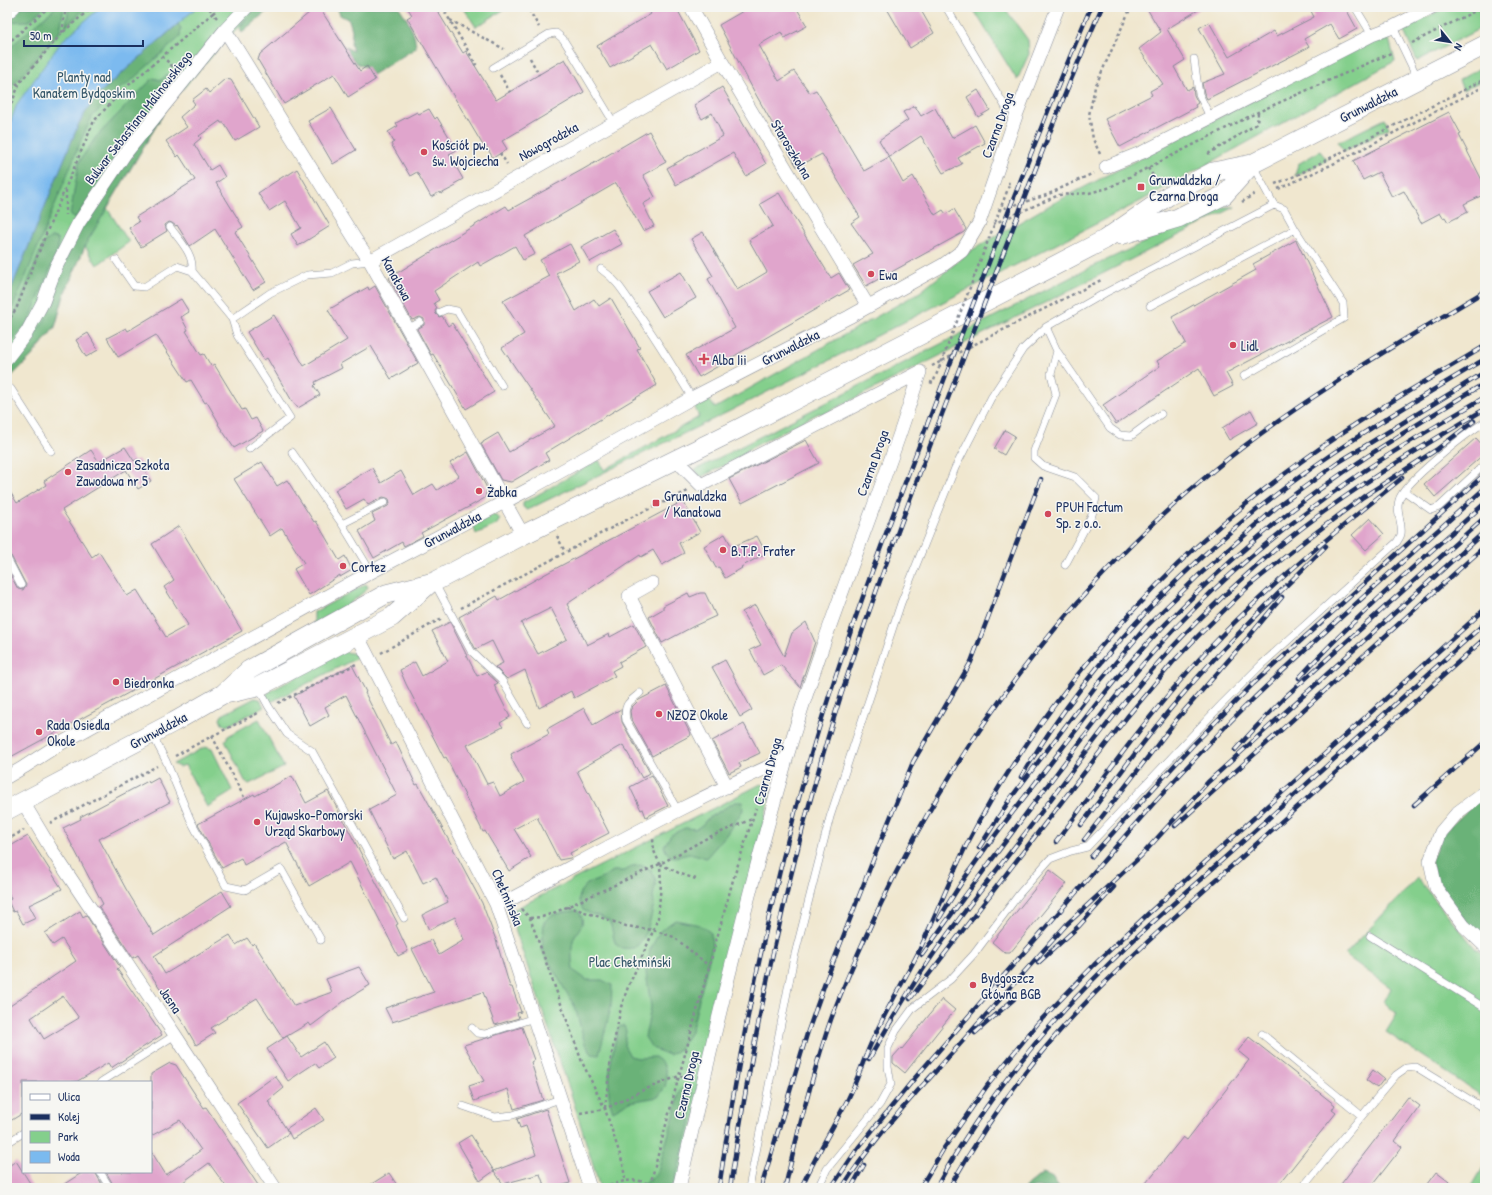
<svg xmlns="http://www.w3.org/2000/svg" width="1492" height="1195" font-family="'Patrick Hand',sans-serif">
<rect width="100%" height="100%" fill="#f6f6f2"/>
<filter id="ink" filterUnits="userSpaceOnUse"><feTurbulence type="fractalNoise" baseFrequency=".025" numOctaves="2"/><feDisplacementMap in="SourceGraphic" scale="8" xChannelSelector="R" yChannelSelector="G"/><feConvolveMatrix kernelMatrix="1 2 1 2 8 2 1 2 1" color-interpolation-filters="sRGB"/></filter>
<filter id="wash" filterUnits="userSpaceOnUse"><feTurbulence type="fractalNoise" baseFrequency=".012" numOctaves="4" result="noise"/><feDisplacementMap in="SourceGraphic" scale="16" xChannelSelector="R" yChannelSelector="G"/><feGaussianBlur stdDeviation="0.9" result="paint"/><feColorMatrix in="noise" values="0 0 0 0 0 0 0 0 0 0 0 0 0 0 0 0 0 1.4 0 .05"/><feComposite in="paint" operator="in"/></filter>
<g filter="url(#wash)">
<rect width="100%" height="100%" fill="#f0e7cf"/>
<path fill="#84cf8c" stroke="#507f75" d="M7,7H256L170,103L107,208L129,242L97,265L85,246L64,295L55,327L31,357L7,381Z
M463,7H508L476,27Z
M972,7H1004L1028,40L1029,54L1017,80Z
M1446,7H1485V26L1417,61L1403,29Z
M1388,35L1395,61L1139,202L728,412L527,510L523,507V503L599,460L604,470L699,417L694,405L707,397L715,408L920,292L972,250L1046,207L1305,73Z
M1485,65V79L1463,90L1459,80Z
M1385,119L1389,128L1344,151L1338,142Z
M1320,151L1327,160L1295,176L1298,164Z
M1219,207H1235L824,414L819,413L747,450L744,455L701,477L695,470L1081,272Z
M492,515L497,516L500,519L497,524L494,526L476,534L473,525Z
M366,584L368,587L366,590L348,605L314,624V612Z
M346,652L356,654L357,658L271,702L266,696L267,693L340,653Z
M255,698L260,699L264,707L227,726L222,724L220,719L222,715Z
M259,719L284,767L249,784L245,781L225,741L228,736Z
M205,747L212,749L232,790L230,793L207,807L185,765L179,767L173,764Z
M761,784L767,786L771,791L679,1188H600L571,1094L509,912Z
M1417,878L1476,949L1485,956V1098L1386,1032L1397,1014L1384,1002L1391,988L1345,955Z
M1485,1164V1188H1471Z"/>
<path fill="#6bb278" stroke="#43706b" d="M19,7H44L29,21L7,22V17Z
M56,7H64L60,31L18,80L7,90V50Z
M69,7H87L66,26Z
M255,7H272L242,32L239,28Z
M337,7H399C407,19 416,33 416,48L372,75L367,67C354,65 351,57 345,47L353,51L351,44L352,30L349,20L340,15Z
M178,24L181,28L180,37L125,86L120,88L92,117L82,138L11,313L7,318V299L79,123L95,97Z
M168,74L179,84L75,218L70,216L79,162L96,137L153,78L161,80Z
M162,116L87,242L64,295L55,327L31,357L7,381V370L46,319L44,312L79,228L104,189Z
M52,237L58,239V250L29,321L7,348V326L15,314L44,242Z
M1485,794V944L1437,887L1431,861L1443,833Z
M735,802H742L743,810L726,835L706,858C702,857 698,855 694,854C682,853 669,865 664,846L671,835L685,828L696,829L702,825L708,818Z
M643,865L652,871L656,881L653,897L654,904L650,921L643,939L635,948C608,951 617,938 609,921L599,916L591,914L583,910L579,901L580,892L587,884L603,878L613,871H625L632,866Z
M577,910C590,925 576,928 573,941C571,950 572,961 573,970L587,980H602L612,985L611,1007L599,1055L592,1054L585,1044L575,1007L542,950L544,922L552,915Z
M675,920L700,925L711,933L712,947L691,1032L680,1049L669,1055L652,1048L645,1037L651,1007L646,972L650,950L660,931Z
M621,1026H624L626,1031L624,1045L630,1056L638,1058L655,1057L663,1063L667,1077L665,1087L658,1097L629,1102L613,1111C603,1088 613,1052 618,1028Z
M685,1087H690L693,1094L690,1125L673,1188H639L657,1174L675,1112L680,1090Z
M1043,1173L1051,1176L1059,1188H1024Z"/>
<path fill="#7bbaef" stroke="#4b74a6" d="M101,7H197L95,97L79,123L7,299V132L17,104L62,41Z"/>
<g id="blocks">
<path fill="#e0a5cc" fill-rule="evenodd" d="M316,7H319L360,71L367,66L375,80L348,97L334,74L284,104L258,60L260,54Z
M407,7H435L463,53L466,51L496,100L565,59L584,92L502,141L507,149L493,158L486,146L484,147L407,18L412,15Z
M647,7H676L699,50L667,69L652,44L610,68L597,46L651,14Z
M750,7H796L807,26L784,38L781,32L759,45L779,81L794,71L810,93L816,90L864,171L889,157L879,140L908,120L903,112L915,106L921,116L935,108L952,138L975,125L985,143L958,158L962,164L943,173L921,136L889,157L903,183L913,176L935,215L943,210L946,214L954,209L966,229L964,232L866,286L853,265L873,254L851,223L860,217L822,154L797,167L755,93L719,25Z
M886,7H919L934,33L910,48Z
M1146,7H1203L1167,29L1185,60L1174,67L1187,90L1193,87L1194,95L1198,103L1195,105L1196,107L1120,147L1105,119L1152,95L1150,91L1163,84L1139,49L1161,32Z
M1309,7H1345L1357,29L1339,39L1330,24L1304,39L1309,47L1207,99L1204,93L1202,83L1225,74L1199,28L1209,22L1229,57L1274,31L1277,36L1314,17Z
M225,79L231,80L259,127L235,141L224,123H221L220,121L199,136L201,138L194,144L210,170L218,165L225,177L216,183L243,227L235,232L266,282L253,290L215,229L190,246L177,225L176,226L172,223L169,222L165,225L167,231L141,247L129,228L139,222L136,217L195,180L179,155L177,157L166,141L187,127L180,117L195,104L192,100L206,89L209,93Z
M722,87L766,164L746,176L733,153L676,185L667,168L723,136L712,113L702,119L694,105Z
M978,90L990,110L978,117L967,97Z
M331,108L356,150L333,164L308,121Z
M429,109L435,119L437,117L457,150L449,154L463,179L454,184L456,186L441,194L440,192L431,197L417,172L410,176L391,144L394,142L388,132L398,126L396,123L417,112L419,114Z
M1449,112L1461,134L1459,135L1485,186V194L1464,204L1468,212L1448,222L1445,217L1443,218L1440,213L1421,223L1404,191L1392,197L1379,172L1363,180L1353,161Z
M649,131L666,162L643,175L655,197L643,204L654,226L643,231L616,183L525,236L535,254L523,260L515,246L480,266L478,262L434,291L439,300L434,303L437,308L435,311L436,314L439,317L442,316L448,326L452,323L494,392L466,409L433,354L431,355L417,329L424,325V319L420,317L412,320L389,278L506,206L509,210L582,170Z
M297,169L330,226L298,246L291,234L301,228L285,201L269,211L258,193L287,174L288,175Z
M779,193L831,278L839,273L849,290L729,359V360L699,377L686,355L735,328L708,279L713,276L691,239L703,232L737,290L767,272L749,240L773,226L760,204Z
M613,229L622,244L590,262L581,247Z
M1296,240L1333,317L1226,373L1233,386L1214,396L1199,368L1116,424L1103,405L1160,366L1157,361L1186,343L1172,317L1256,270L1253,264Z
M570,244L579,261L556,273L576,311L594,299L599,306L611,298L640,348L637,349L657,385L545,453L549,460L511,482L501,480L481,444L483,443V442L498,433L509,452L555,426L502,348L524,334L503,301L550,276H549L540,260Z
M681,272L696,298L663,317L647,291Z
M375,286L418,363L391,379L371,346L340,364L342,368L315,382L316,384L314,386L320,395L298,408L292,401L267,358L264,360L247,332L274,315L304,366L347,340L328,310L368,287L369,290Z
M181,299L189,312L181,317L188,330L186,331L201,355L204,354L211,366L214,364L242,410L245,409L251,420L256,418L263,431L234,448L218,424L219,423L207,402L205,403L191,380L187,382L156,335L118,357L107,338L126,328L128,331Z
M88,333L98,350L86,357L76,340Z
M1251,410L1258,423L1229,440L1222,428Z
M1005,430L1015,436L1004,455L994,449Z
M1476,438L1485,448V453L1435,497L1424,484Z
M806,440L819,463L742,503L729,479Z
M125,447L134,461L138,459L151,481L138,489L126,470L62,510L92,557L99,552L127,596L137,590L166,637L188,625L164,587L174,580L152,544L179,526L242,631L7,759V569L18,589L23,590L26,585L11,556L7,553V487L17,503L46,485L44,481L91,450L99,462Z
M468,452L487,488L485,498L421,533L423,536L404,546L402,542L374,558L359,531L375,521L372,514L388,506L390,503L389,499L387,498L383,497L368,505L364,499L346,509L335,490L372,468L381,483L401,471L414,495L433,484L437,490L459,476L450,463Z
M262,462L277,486L287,480L314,522L316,521L339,560L345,556L352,570L340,577V575L309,595L294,569L304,563L282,528L270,536L234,479Z
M683,501L700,532L679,543L684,553L662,565L653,550L641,557L640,555L567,604L587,645L609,634L610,637L634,624L646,647L619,662L621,666L612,671L615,676L574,698L571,691L539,708L525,670L507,679L495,667L503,663L492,641L476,649L475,648L459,617L497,596L499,600L549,572ZM551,608L567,639L538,654L521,623Z
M1370,518L1384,534L1366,550L1352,535Z
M725,534L732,547L757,536L766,553L741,567L742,568L725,578L719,567L716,568L704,546Z
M688,593L690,597L700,593H705L716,616L694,626L662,643L649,617L663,609V606Z
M755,605L784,656L792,633L806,622L815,642L800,687L781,665L763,675L750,650L761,645L742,612Z
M450,622L477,676L486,672L497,682L498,683L494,685L510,717L500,723L503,727L467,745L487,784L493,782L500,796L524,782L511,758L512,757L511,754L549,734L547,729L584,708L593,725L621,709L622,722L650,773L642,778L623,745L577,771L609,833L570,853L572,857L570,858L559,860L537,817L514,829L531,857L509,871L485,831L483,832L446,757L444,758L406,684L400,670L415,662L422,676L448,661L432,631Z
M725,660L752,710L740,717L712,667Z
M352,665L366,692L365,693L391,745L396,742L416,785L418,784L439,822L482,903L496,940L510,987H512L521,1012L517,1013L519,1018L495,1025L483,992L392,1022L385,1008L434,992L412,949L431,940L439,955L464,940L455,917L429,930L422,915L448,902L436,877L423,883L407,851L393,859L369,810L397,795L346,695L325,707L329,715L310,726L294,696Z
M666,686L691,735L652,756L631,718L630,711L632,707L639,700Z
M744,724L760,753L739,763L741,767L729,773L712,741Z
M652,775L668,806L646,817L643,809L641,810L630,787Z
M292,776L306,803L328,791L398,924L396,925L408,951L398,956L350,862L309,886L286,842L244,865L241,858L222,868L198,824L254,794L255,796Z
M158,778L170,802L99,839L126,889L154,935L222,891L231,906L154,956L165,974L230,935L236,945L247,938L252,945L254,943L294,1006L332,992L326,979L359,967L370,985L347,999L311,1026L309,1023L287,1036L301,1057L324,1042L334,1058L319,1068L315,1063L288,1081L267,1049L287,1036L283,1038L257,998L226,1017L227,1018L211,1028L215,1033L196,1045L185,1026L138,955L133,958L99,907L103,904L63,828L81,819L80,817L148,781L149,783Z
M28,836L62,889L29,905L36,918L23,924L16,911L13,912L8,901L11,899L7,891V848Z
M1050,870L1067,883L1010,953H1005L992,942Z
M80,911L83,917L86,915L120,967L117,969L162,1035L111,1068L108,1063L76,1082H23V1113L7,1123V1008L76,961L62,939L53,945L45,933ZM63,996L79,1018L44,1039L31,1018Z
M942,999L955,1010L905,1073L893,1063V1057L901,1048L902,1049Z
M522,1027L534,1060L531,1062L543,1100L514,1109L508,1089L474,1101L469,1086L484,1081L464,1045Z
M1249,1037L1335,1105L1332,1110L1336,1113L1276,1188H1142L1183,1137L1187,1140L1249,1060L1238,1051Z
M170,1063L176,1065L204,1108L206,1107L260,1188H227L209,1163L175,1188H115L106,1172H151V1151L166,1175L201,1150L180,1120L151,1136V1074Z
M1373,1070L1384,1079L1377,1088L1366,1080Z
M275,1076L284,1088L268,1101L289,1133L286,1129L316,1108L324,1120L292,1139L289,1133L268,1148L237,1103Z
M1408,1097L1420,1106L1395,1141L1402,1147L1370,1188H1338Z
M546,1109L570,1183L554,1188H545L540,1174L503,1184L494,1171L536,1155L526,1126L520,1128L517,1119Z
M471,1135L494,1171L480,1181L458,1143Z
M16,1161L23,1172L33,1188H7V1167Z
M83,1172H95L104,1188H58Z
M1436,1172L1457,1188H1424Z
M389,1173L399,1188H365Z"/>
</g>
</g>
<g filter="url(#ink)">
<use href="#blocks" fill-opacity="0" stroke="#868b96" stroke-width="1"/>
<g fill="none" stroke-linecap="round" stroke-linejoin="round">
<defs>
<path id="lane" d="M946,7L1006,108L1017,113
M1355,7L1372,35
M1393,27L1418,79
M1194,59L1199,94L1210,117
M493,68L549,34L556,33L563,39L573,55L614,123
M170,227C180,241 194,254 192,271
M116,260L134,286L144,287L177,266L192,271
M601,269C617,280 624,293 635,309C656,338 674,368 692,398
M192,271L232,319L237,335L290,418L249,449
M1150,306L1295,229
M440,312L447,309L457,311L502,386
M232,319L270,293L307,275L332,273L352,263L370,261
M1046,327L1057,351L1110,428L1120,435L1131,436L1161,414
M407,329L420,322
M1057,351L1051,374L1056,394L1034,451V458L1043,466L1075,477L1096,498L1092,515L1065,565
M1244,376L1344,318L1343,303L1295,229L1284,209L1274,205
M7,385L11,389L51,451
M292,452L342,524L371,572
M1404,491L1431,510L1439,507L1485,464
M342,524L385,502
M7,558L21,585
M434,582L471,651L501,679L527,723
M258,687L269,707L287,734L312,751L404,918
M640,693C629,702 623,704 626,720L678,811
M152,734L166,761L191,821L226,886L245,890L281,869L321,940
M1370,936L1485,1008
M472,1028L477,1033L485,1034L534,1018
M1262,1034L1362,1116
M101,1082L175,1035
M463,1106L495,1117L513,1115L560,1099
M7,1143L23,1133
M100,1172L110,1188
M749,1188L793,962L830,817L901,603L955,468L991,398L1023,349L1046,327L1105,293L1274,205L1253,166
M818,1188L827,1169L880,1104L891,1084L888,1067V1048L896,1031L913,1008L951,979L974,954L1020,893L1050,859L1071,851L1087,847L1222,704L1262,664L1397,542C1398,540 1401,536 1401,534C1403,522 1395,512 1399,500C1404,482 1467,433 1485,422
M1302,1188L1396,1075L1406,1068L1416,1067L1485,1109"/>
<path id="street" d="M691,7L722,62L868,306
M7,13L14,7
M225,30L355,239L370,261L523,535
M1106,167L1143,152L1372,35L1393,27L1432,7
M370,261L722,62
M7,358L27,332L43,302L56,267L78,224L125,154L225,30L247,7
M676,460L701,485L920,372
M652,583L629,596L727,787
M357,635L496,904L590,1188
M7,777L24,767L58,745L371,572L533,487L692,398L849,317L943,265L962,251L979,223L1017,113L1058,7
M1485,792L1458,812L1441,832L1430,861L1436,888L1464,926L1485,946
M23,802L51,849L175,1035L275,1188
M496,904L511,899C602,851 692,800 786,759
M679,1188C711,1045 745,902 786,760C818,649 862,542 900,433C907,413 913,392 920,372"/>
<path id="secondary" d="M1121,235L1178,218L1224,195L1252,164
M225,694L258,687L392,617L428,585
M7,810L174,722L223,694L249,670L386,594L434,582L523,535L738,429L1052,267L1104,240L1168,196L1213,172L1252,164L1485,45"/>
</defs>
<use href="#lane" stroke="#868b96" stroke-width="8"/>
<use href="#street" stroke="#868b96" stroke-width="14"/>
<use href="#secondary" stroke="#868b96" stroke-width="20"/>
<path stroke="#868b96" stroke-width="2.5" stroke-dasharray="3 3" stroke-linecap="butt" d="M442,7L476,64L474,65
M529,10L539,27
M217,18L213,13L220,7
M450,20L504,49
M62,33L66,7
M1412,43L1483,7
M7,44L49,7
M162,56L176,70
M530,58L539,75
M500,75L510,92
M7,93L19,82
M7,115L20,82L62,33L92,7
M500,153L507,164
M1100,154L1093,139L1089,115L1095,87L1131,7
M1208,154L1257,124L1258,113
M1148,168L1157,182
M1275,184L1295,176L1485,79
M1278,189L1331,165L1485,86
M66,190V215
M1006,194L1010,183H1008
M1242,202L1256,193
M998,210L1044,196L1094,173
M993,224L1059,195L1089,193L1108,188L1258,112L1393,52
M7,323L17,307L48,229L94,121L124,89L213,13L208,7
M932,366L1103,279
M930,382L933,383L939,368
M557,536L565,552
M461,608L632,517L688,491
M381,653L442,618
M278,703L356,664
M212,736L245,799
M175,756L212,736L260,712
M50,823L157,766
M7,840L24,830
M660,864L681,874L696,879
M567,907L579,910L626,926L653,930L674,937L709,966
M521,909L530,918L582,1062L605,1109L623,1164L625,1180
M530,918L542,917L556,912L660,864L707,838L752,819
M605,1108L611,1058L621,1007L628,987L649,941L658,918L661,884L660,864L654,851L653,839
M580,1113L605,1109L641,1091L679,1076L733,880L756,808
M650,1185L679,1076L690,1078
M604,1188C621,1181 638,1175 654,1188"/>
<use href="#lane" stroke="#fff" stroke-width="7"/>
<use href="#street" stroke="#fff" stroke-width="13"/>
<use href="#secondary" stroke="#fff" stroke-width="19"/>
<defs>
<path id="rail" d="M1299,678C1356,615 1422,560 1485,503
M1235,750L1256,727L1285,697L1485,517
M1021,777C1094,653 1199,548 1316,465C1370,427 1428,393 1485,359
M1414,805L1485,742
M1081,825C1115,781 1147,735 1184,693C1228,641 1278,595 1326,546
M1175,826L1485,546
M1084,840L1178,718L1247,639L1282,597
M1056,842C1109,771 1160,698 1222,635C1278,578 1340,528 1402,478
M979,848L1010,799L1099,682L1146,627L1198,576L1277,507L1339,462L1485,372
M1091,857L1192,746L1253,684L1485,474
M939,919C970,865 1009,817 1047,768C1076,731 1103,693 1134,658C1175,612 1219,570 1266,531C1334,474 1409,429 1485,383
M922,955C967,892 1013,831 1059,770C1101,715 1143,659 1193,610C1243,560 1300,515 1358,475C1399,447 1443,422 1485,397
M1038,963L1079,926L1114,887
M910,999L1127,717L1173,662L1199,635L1250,585L1306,540L1363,497L1436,450L1474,421
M975,1033L1014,999
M869,1059C888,1026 907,993 928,962C961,914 998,869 1033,823C1074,769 1113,713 1159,662C1195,621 1236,584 1277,548C1342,494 1413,452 1485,409
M928,1080L1067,924L1141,856L1208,782L1485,531
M719,1188C741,1033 773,881 818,731C856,608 903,488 949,367C995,247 1040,126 1091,7
M730,1188C753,1034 784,887 828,737C869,602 921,470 971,338C1014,227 1054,115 1102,7
M761,1188L807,1034L825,983L877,850L913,762L971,662L1041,479
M785,1188C797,1134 811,1080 828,1028C841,989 859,951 876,914C955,744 1069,589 1214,470C1298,401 1392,347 1485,291
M801,1188C815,1157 832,1129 848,1099C858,1079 864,1057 874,1037C887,1008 904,981 918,953C935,918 949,881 966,846C1015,751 1082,662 1157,585C1211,529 1277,477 1342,433C1388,402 1437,375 1485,346
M831,1188L858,1148L914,1079L1152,805C1184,770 1216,735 1250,702C1326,629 1406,559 1485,488
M842,1188C867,1148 900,1110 932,1075
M851,1188L864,1165
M920,1188L944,1148L987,1086L1038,1023L1094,965L1150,912L1485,609
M936,1188C970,1125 1013,1067 1061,1014C1116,952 1179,899 1240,844C1322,770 1403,697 1485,623
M949,1188C975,1143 1003,1100 1036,1059C1099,981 1177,915 1252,848C1329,778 1407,708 1485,638"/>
</defs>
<use href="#rail" stroke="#1b2f5e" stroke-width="4.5"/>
<use href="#rail" stroke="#f6f6f2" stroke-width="3" stroke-dasharray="9" stroke-linecap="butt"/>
<path stroke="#868b96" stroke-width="2.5" stroke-dasharray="3 3" stroke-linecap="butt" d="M939,368L1006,194"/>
</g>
</g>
<g fill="#d1495b" stroke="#f6f6f2" stroke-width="1.5">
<circle cx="424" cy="152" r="4"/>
<rect x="1137" y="183" width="8" height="8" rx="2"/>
<circle cx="871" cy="274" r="4"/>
<circle cx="1233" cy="345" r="4"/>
<path d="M702 353h4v4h4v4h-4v4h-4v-4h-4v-4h4z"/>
<circle cx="68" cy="472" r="4"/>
<circle cx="479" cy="491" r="4"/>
<rect x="652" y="499" width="8" height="8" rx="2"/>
<circle cx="1048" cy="514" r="4"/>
<circle cx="723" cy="550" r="4"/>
<circle cx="343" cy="566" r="4"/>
<circle cx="116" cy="682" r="4"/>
<circle cx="659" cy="714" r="4"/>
<circle cx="39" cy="732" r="4"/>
<circle cx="257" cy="822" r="4"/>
<circle cx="973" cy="985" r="4"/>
</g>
<g text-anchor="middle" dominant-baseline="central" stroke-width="3" stroke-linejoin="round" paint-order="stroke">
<g font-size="14" fill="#35576a" stroke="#f6f6f2">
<text x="84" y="76">Planty nad<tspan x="84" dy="16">Kanałem Bydgoskim</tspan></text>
<text x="630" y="961">Plac Chełmiński</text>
</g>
<g font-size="14" fill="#1b2f5e" stroke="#f6f6f2">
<text transform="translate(1368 104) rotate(-27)">Grunwaldzka</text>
<text transform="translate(138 117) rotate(-52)">Bulwar Sebastiana Malinowskiego</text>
<text transform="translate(997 125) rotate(-70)">Czarna Droga</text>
<text transform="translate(548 141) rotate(-29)">Nowogrodzka</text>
<text transform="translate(792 149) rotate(59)">Staroszkolna</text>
<text transform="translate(397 278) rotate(61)">Kanałowa</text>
<text transform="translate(790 347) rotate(-27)">Grunwaldzka</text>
<text transform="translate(872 463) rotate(-70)">Czarna Droga</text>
<text transform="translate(452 529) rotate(-28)">Grunwaldzka</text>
<text transform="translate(158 730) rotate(-28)">Grunwaldzka</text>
<text transform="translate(767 771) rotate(-74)">Czarna Droga</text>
<text transform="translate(508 897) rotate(67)">Chełmińska</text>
<text transform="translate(171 1000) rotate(56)">Jasna</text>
<text transform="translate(686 1085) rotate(-77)">Czarna Droga</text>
</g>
<g font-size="14" fill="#1b2f5e" stroke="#f6f6f2" text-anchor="start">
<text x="432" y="144">Kościół pw.<tspan x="432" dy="16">św. Wojciecha</tspan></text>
<text x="1149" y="179">Grunwaldzka /<tspan x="1149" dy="16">Czarna Droga</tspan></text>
<text x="879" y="274">Ewa</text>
<text x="1241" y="345">Lidl</text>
<text x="712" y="359">Alba Iii</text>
<text x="76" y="464">Zasadnicza Szkoła<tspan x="76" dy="16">Zawodowa nr 5</tspan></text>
<text x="487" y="491">Żabka</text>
<text x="664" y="495">Grunwaldzka<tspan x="664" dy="16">/ Kanałowa</tspan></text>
<text x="1056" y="506">PPUH Factum<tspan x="1056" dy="16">Sp. z o.o.</tspan></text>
<text x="731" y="550">B.T.P. Frater</text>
<text x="351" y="566">Cortez</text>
<text x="124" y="682">Biedronka</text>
<text x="667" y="714">NZOZ Okole</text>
<text x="47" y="724">Rada Osiedla<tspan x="47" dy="16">Okole</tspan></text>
<text x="265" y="814">Kujawsko-Pomorski<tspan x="265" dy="16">Urząd Skarbowy</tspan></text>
<text x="981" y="977">Bydgoszcz<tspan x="981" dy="16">Główna BGB</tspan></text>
</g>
</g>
<rect width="1492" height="1195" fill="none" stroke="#f6f6f2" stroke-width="24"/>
<rect x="22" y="1081" width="130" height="92" fill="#f6f6f2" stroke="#9ea6b7"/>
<rect x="30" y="1094" width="20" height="6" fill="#ffffff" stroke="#9ea6b7"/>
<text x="58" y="1101" font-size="12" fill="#1b2f5e">Ulica</text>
<rect x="30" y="1114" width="20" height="6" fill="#1b2f5e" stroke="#9ea6b7"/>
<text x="58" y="1121" font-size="12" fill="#1b2f5e">Kolej</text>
<rect x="30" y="1131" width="20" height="12" fill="#84cf8c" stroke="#9ea6b7"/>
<text x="58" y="1141" font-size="12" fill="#1b2f5e">Park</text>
<rect x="30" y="1151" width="20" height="12" fill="#7bbaef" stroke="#9ea6b7"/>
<text x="58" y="1161" font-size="12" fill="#1b2f5e">Woda</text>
<g transform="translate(1450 42) rotate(120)" stroke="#f6f6f2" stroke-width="3" paint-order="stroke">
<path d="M0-3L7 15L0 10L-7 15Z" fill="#1b2f5e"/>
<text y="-6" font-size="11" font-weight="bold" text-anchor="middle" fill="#1b2f5e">N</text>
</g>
<path d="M24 40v6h119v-6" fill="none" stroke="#1b2f5e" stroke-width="2"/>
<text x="30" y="40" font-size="12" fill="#1b2f5e" stroke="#f6f6f2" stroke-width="3" paint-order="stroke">50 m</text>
</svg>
